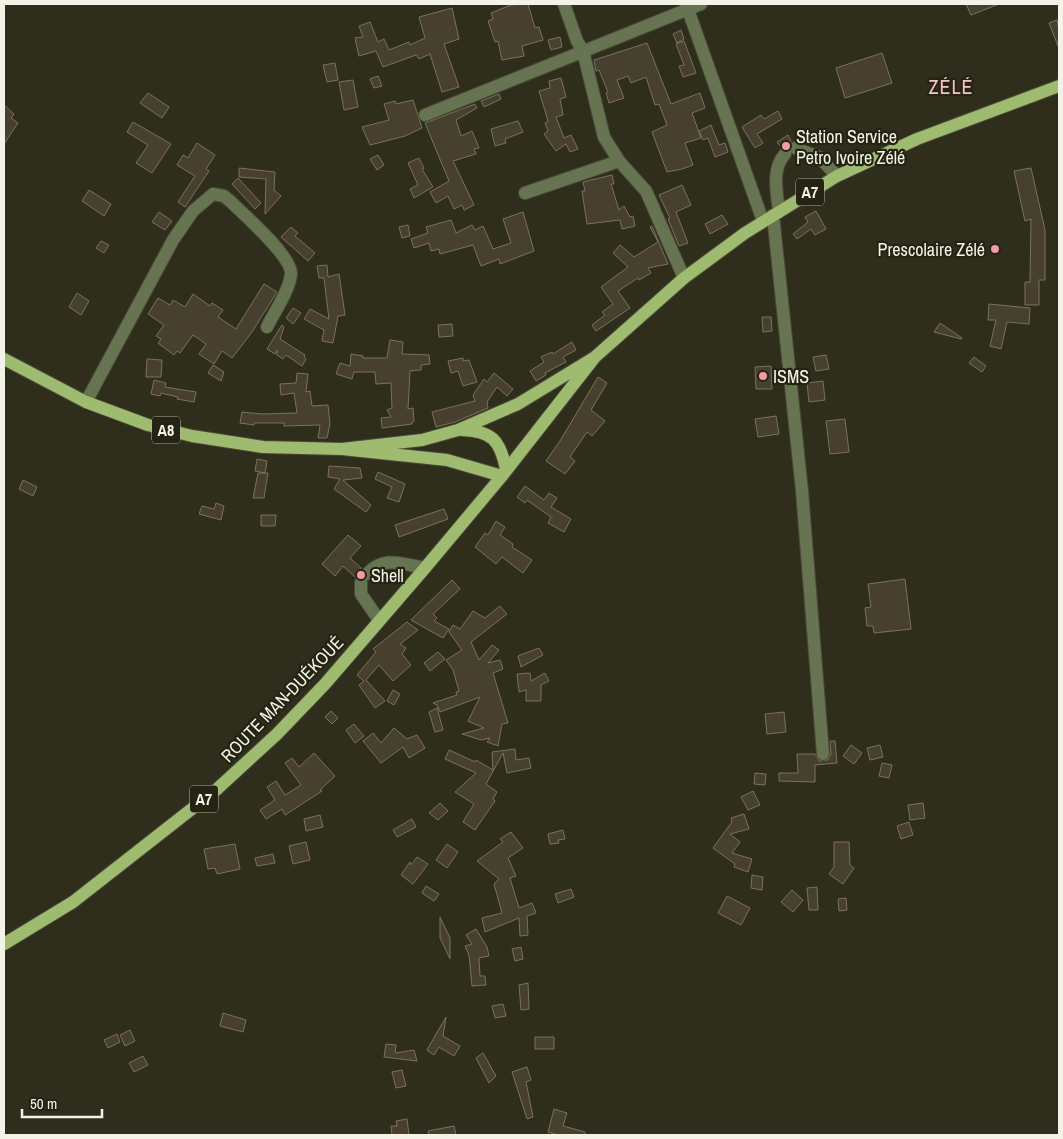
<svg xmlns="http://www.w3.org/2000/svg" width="1063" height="1139" font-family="'Archivo Narrow',sans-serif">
<rect width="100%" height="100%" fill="#2f2e1c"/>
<path fill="#48402e" stroke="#7a715e" d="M521,4H528L535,28L539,27L543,40L522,46L524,56L502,60L498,41L495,42L488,21L493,19L491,13L511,5Z
M966,4H999L971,15Z
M452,8L459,39L444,44L459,87L442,92L430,54L419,59L416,55L383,67L376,51L359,56L355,38L363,37L359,26L370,22L378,42L384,39L389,50L409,42L410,45L425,38L419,17Z
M1057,20L1059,30L1058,46L1049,23Z
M681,30L684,39L677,43L673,34Z
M560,37L562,47L551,50L548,40Z
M684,41L696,73L683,77L679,66L684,65L676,44Z
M647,43L671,104L700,93L705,108L692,113L701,138L685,143L693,165L682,169L667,172L652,132L667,125L659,104L655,105L646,77L631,83L628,76L617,80L624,98L609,103L606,93L608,92L599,70L596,71L594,60Z
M882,53L892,83L845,98L836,68Z
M335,63L338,80L327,82L323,65Z
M378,76L382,86L374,88L370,79Z
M561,78L566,97L560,99L563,115L556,117L564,138L571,135L578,149L570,152L566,144L556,151L544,134L548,131L545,123L548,121L539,91L550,88L549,81Z
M353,80L358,107L344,110L339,82Z
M148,93L169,107L162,118L140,103Z
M499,94L501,99L484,107L481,101Z
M413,100L422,128L405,136L370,145L362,127L389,120L384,104L395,101L396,104Z
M475,104L477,108L456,120L461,136L472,131L479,148L474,149L476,154L453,161L474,205L464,210L462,205L454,209L448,196L436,203L430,192L449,181L425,123Z
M4,105L14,114L11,118L18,123L4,144Z
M778,111L782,119L757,134L763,143L755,148L742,127L761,115L764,119Z
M518,121L523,132L505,139L506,143L495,146L491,129Z
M133,122L171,144L152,173L136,163L148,145L127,132Z
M711,125L719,145L725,143L728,152L715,157L708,138L703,140L699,131Z
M788,135L791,141L787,146L781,147L777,142Z
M197,143L215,155L206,169L209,171L185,207L178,202L195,176L177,165L183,155L188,158Z
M378,155L384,165L377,170L370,159Z
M419,158L424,168L422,169L433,187L414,198L410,189L418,185L408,163Z
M239,168L275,172L274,190L281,196L265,214L266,179L239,177Z
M1031,168L1045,230V280H1039V305H1025V282H1030L1031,219L1025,221L1014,171Z
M612,175L614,184H611L619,210L624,206L630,217L633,216L635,226L622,229L620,220L587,224L582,191H585L583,182Z
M238,178L261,203L255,209L232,184Z
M682,185L691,205L676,212L688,243L679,246L668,219L670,218L659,195Z
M89,190L111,204L104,216L82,201Z
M816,211L826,229L815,235L811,229L797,239L793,234L808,222L805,217Z
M159,212L172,221L165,230L152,222Z
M523,212L534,251L500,264L499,259L481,266L473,245L440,254L439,249L431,251L429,243L414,248L411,239L428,233L426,227L451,220L456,233L472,225L475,230L483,226L493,249L511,243L503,219Z
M722,215L728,224L710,234L705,224Z
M408,225L410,236L402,238L399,227Z
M652,226L668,264L648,268L651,273L639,280L638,278L618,291L630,308L596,331L592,325L605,315L602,312L613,304L601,287L628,267L613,253L620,245L634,257L658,242L650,227Z
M291,227L298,233L295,236L315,253L308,261L281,237Z
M101,241L109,245L104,253L96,248Z
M327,265L328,277L339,274L345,315L338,316L333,343L322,341L324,330L304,319L310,309L329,319L324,278H319L317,266Z
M264,284L277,292L252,332L232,358L222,351L214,364L199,354L206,344L193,335L180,353L177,351L174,355L158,343L161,339L156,336L164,325L148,314L158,298L170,305L173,300L185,307L193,294L210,306L212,303L223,310L218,317L236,329Z
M77,293L89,301L81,315L69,307Z
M989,304L1030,308L1029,324L1007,322L1001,349L990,346L996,320H988Z
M293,308L301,313L293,324L286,318Z
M762,317H771L772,331L763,332Z
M940,323L962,338L961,339L934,332Z
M452,324L453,336L439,337L438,325Z
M282,325L284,327L280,339L305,355L304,357L306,359L302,366L286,355L283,359L277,355V350L275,354L267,349Z
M390,340L403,342L402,354L429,355L430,364L421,365V370L410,371L408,409L413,408L414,421L412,422V424L382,428L381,418L391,417L387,410L392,408L391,383L376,384L375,372H354L352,379L336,374L340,363L350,366L351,354L363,356V358H387Z
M572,342L576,350L563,357L566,362L545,373L546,375L536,381L530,371L544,362L541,357L552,352L553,354Z
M826,355L829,369L816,371L813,357Z
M974,357L986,366L982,372L969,363Z
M463,358V361L469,360L477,382L463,386L458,371L451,373L448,361Z
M147,359L162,360L161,377H146Z
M213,365L224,372L221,381L208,373Z
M771,366L772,389H756L755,367Z
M297,373L308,374L306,392L310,391L312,406L328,405L330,424L327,438H318L320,425L284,426V423H254V425L240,423L242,412L262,414L297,413L294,393L281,395L280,384L296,383Z
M494,373L513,389L507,396L497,387L487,402L488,408L455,422L436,427L432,412L475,401L473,395L484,379L487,382Z
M598,377L607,383L591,410L605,421L592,436L587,432L570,457L575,461L565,474L546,461L560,441Z
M154,380L166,383L165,387L196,392L194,402L177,399L178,397L161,393L160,396L151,394Z
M823,381L825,400L809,402L807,383Z
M776,416L779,434L758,437L755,419Z
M845,419L849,452L830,454L826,421Z
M257,459L267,461L265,473L255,471Z
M329,466L360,468L362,478L343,480L371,505L366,512L334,489L340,479L328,477Z
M378,472L405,484L399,502L387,498L392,487L375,479Z
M258,473H268L264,498H253Z
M23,480L37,487L33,496L19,489Z
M525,486L544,500L549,493L557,498L551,507L571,519L564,532L548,523L551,517L527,500L525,503L517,497Z
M216,503L224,506L221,520L199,514L202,506L214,509Z
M444,509L448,519L399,537L395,525Z
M261,515H276L275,526H261Z
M496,521L505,527L500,535L513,544L512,547L532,560L523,573L502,557L496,564L475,547L485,533L488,535Z
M348,535L361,546L350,558L361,568L359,574L355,577L343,566L335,576L322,564Z
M905,579L911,629L874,633L873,626H867L865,608L871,607L868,584Z
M452,580L460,589L433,614L437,618L434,621L449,629L443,638L411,620Z
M500,606L507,614L471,642L479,660L492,645L499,650L488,663L500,660L503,669L493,673L508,723L502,724L498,746L487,742L490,738L481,740L462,734L484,728L468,721L480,697L440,712L437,705L433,703L457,695L456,692L459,691L453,670L446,660L462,650L449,632L453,625L460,629L473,611L485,618Z
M407,622L418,630L400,644L406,648L402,654L411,665L393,681L379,665L366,680L385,701L375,708L359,685L364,681L357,675L376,652L373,649Z
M539,648L543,655L521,667L518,656Z
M438,652L445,659L430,671L424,663Z
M530,673L531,681L545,673L549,681L541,685V701H526V690L519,692L517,674Z
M393,690L400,694L394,705L387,701Z
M437,708L443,730L435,732L429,712Z
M331,711L338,718L332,724L325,717Z
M784,712L786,732L767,734L765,714Z
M354,724L364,736L355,743L346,730Z
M394,728L407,739L417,735L425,748L409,758L403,747L381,763L363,741L373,733L381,743Z
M830,741H835L837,763L815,765V782L779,781V773H798L797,754H815L819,761L828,760L831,754Z
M851,745L862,753L854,764L843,756Z
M880,745L883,757L870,760L867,748Z
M515,749L516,760L529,758L531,768L507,773L503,753L486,784L497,792L493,799L495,801L475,830L463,822L474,804L455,792L476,773L445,759L449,750L475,762L476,760L493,770L492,752Z
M314,753L335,776L320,790L322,791L285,815L282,809L266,819L260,810L275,800L267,787L276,781L285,795L301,785L285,763L292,758L299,767Z
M882,763L892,765L889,778L879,776Z
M755,773L766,774L765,785L754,784Z
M753,791L760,805L748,810L741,797Z
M440,803L448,811L438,820L429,813Z
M923,803L925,818L910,820L908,805Z
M744,814L749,829L730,834L740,842L732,853L752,859L748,872L734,867L735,864L713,848L732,822L731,818Z
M320,815L323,827L306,831L304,819Z
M412,819L416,827L397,837L393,830Z
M909,822L913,835L901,839L897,826Z
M563,830L565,839L558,840L559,843L550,844L548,834Z
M511,832L523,848L508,858L516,876L510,878L519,908L532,903L536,913L527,916L528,935L520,936L519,918L485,932L482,918L502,913L494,884L499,879L477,861L503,842L500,839Z
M306,842L310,860L293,864L289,846Z
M834,842H849L850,865L854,868L843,884L829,874L834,867Z
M235,844L240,869L217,874L215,868L208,869L204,849Z
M447,844L458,852L447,868L436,860Z
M273,854L275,863L257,866L255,858Z
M417,857L428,864L413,884L401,875L410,862L411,865Z
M752,875L763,877L762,890L751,888Z
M426,886L439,894L434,901L422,893Z
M817,887L818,910H809L807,888Z
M571,889L574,897L558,903L555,894Z
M792,890L803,900L793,912L781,902Z
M727,896L750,908L741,925L718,913Z
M846,898L847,910L839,911L838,899Z
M440,917L450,938V959L440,938Z
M476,929L487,947L489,956L479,958L480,976H485L486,985L472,986L469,955L465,946L472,944L466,935Z
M521,947L523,959L515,961L512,949Z
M528,983L529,1009L521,1010L519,985Z
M503,1004L506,1016L495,1018L492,1006Z
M223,1013L246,1020L243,1032L220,1026Z
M446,1017L443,1036L460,1046L454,1056L439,1047L434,1055L427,1050Z
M130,1030L135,1041L125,1046L120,1035Z
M117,1034L120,1042L108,1048L104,1040Z
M535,1037H554V1049H535Z
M386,1044L396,1045L395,1053L414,1050L417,1061L384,1057Z
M483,1053L496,1076L489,1083L476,1058Z
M143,1056L148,1065L134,1072L129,1063Z
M527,1067L531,1080L526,1082L533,1117L527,1119L512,1072Z
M402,1070L406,1086L396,1088L392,1072Z
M554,1109L567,1113L563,1126L585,1132V1135H558L548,1132Z
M407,1119L409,1135H392L391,1126H397L396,1121Z
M454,1126L456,1135H429L428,1131Z"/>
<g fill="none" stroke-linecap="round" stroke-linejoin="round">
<defs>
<path id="minor" d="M564,4L577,41L583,51L604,137L619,161L646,191L684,278
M686,4L763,221
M425,115L701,4
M795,148L819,157L837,176
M525,193L619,161
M779,212C777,192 771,169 785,154
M773,215L802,491L823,754
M86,402L173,240L193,211L213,194L224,196L230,201C243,214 292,256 291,274C289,292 274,312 267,327
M367,574C385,555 401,564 425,568
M361,582V594L379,620"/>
<path id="major" d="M4,359L86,402L148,425L192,436L263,447L342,449L447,460L502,476
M462,430C492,431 500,440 506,469
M342,449L422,440L458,430L518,404L595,357L684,278L745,233L837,176L917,139L1059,86
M4,944L73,902L216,790L277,734L325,684L425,568L502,476L595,357"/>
</defs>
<use href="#minor" stroke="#4a4a38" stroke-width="14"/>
<use href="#major" stroke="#4a4a38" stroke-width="14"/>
<use href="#minor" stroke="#667451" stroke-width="12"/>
<use href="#major" stroke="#9ebb70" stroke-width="12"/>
</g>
<g fill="#f39aa7" stroke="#252412" stroke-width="2">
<circle cx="786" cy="146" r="5"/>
<circle cx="995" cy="249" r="5"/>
<circle cx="763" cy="376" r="5"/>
<circle cx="361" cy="575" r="5"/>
</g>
<g text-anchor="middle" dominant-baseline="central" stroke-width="4.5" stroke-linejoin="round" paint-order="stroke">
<g fill="#252412" stroke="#b5b5a7" stroke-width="1">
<rect x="796" y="178.5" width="28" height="27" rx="4"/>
<rect x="152" y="416.5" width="28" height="27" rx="4"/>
<rect x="190" y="785.5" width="28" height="27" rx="4"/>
</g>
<g font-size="16" font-weight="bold" fill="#f3f3e7">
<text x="810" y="192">A7</text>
<text x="166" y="430">A8</text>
<text x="204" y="799">A7</text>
</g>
<g font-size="18" fill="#f3f3e7" stroke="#252412" text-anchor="start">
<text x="796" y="136">Station Service<tspan x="796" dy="21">Petro Ivoire Zélé</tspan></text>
<text x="985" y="249" text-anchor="end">Prescolaire Zélé</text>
<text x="773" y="376">ISMS</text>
<text x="371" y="575">Shell</text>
</g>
<g font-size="18" fill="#f3f3e7" stroke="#252412">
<text transform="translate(282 699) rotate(-46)">ROUTE MAN-DUÉKOUÉ</text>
</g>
<g font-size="20" letter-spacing="1" fill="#f5c1c7" stroke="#252412">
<text x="951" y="86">ZÉLÉ</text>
</g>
</g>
<rect width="1063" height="1139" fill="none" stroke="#f3f3e7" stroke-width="10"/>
<path d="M22 1109v8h80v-8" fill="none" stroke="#f3f3e7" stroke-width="2.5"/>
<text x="30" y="1109" font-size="15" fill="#f3f3e7" stroke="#252412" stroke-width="4" paint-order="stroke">50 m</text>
</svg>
